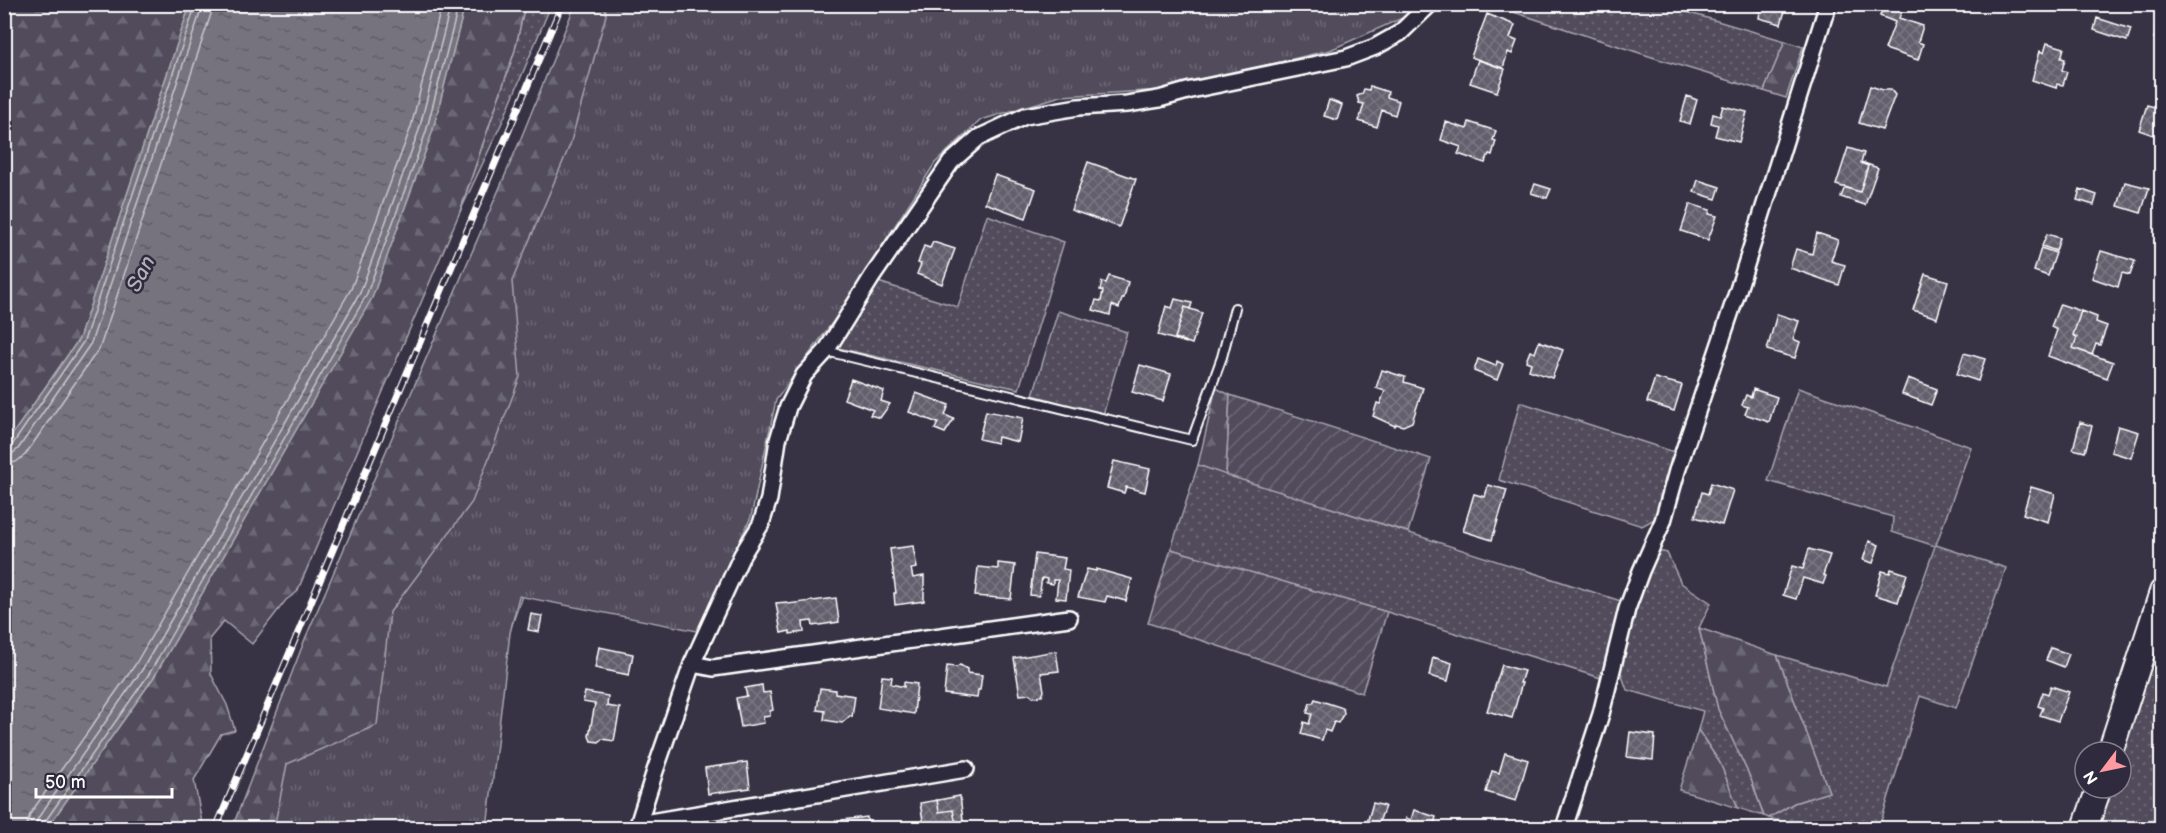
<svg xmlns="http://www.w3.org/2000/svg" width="2166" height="833" font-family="'Balsamiq Sans',sans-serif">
<defs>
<pattern id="grass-dots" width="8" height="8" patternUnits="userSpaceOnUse" patternTransform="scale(1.5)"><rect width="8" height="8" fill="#514c5c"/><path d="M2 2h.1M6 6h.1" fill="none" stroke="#6b6774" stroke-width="1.8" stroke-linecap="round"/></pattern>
<pattern id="forest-firs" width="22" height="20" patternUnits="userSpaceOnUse" patternTransform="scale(1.5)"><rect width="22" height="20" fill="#514c5c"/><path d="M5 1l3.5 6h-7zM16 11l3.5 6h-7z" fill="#6b6774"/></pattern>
<pattern id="park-tufts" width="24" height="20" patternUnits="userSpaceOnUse" patternTransform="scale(1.5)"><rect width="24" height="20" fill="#514c5c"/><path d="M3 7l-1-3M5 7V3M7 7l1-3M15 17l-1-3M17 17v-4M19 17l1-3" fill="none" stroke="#6b6774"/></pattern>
<pattern id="garden-furrows" width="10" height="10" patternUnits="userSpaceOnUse" patternTransform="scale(1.5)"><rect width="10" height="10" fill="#514c5c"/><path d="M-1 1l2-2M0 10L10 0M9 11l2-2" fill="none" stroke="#6b6774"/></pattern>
<pattern id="water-ripples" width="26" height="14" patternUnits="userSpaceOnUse" patternTransform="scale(1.5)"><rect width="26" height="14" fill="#76737f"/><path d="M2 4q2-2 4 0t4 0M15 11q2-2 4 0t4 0" fill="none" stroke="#5f5e63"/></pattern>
<pattern id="building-cross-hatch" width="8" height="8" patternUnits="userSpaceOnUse" patternTransform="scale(1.5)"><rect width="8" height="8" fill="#635f6d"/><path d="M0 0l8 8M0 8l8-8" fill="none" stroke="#7a7783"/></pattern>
</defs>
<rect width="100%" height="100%" fill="#373345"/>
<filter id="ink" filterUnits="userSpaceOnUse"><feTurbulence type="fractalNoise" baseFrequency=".0167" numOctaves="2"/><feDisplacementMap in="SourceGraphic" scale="12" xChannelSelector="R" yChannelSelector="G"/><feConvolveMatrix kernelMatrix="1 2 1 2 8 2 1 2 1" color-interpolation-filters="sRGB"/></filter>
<g filter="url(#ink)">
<path fill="url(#grass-dots)" stroke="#a8a6ae" stroke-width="1.5" d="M525,5H551L504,118L459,214L515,50Z
M1492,5H1663L1785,41L1764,91L1658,59Z
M987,215L1064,242L1019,389L838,348L841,338L878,282L958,307Z
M1058,311L1127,332L1103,415L1033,395Z
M1798,388L1971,447L1936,545L2006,568L1956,708L1920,696L1879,828H1804L1769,818L1794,803L1829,792L1777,655L1886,687L1935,546L1892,532L1893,517L1768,481Z
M1520,402L1677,453L1658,517L1642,526L1499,480Z
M1198,465L1624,602L1604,679L1387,612L1171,549Z
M1659,551L1667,553L1681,583L1711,603L1699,628L1718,709L1751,779L1764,816L1738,808L1720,763L1698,730L1703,711L1627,690L1620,670L1632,613Z
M2161,636V828H2098L2112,788H2121V760Z"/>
<path fill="url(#forest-firs)" stroke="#a8a6ae" stroke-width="1.5" d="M5,5H190L79,339L5,445Z
M465,5H525L515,50L459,214L297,592L286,600L252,644L224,621L210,638L211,674L227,705L235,730L221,734L194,780L203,828H47L154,677L372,298L432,133Z
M575,5H1319L961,121L768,407L755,500L684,628L523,593L497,668L449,828H232L305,639L519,143Z
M1785,41L1803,47L1786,98L1764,91Z
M1216,388L1230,395L1226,475L1198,465Z
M1699,628L1777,655L1829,792L1794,803L1769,818L1764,816L1751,779L1718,709Z
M1698,730L1720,763L1738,808L1679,790Z"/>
<path fill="url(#park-tufts)" stroke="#a8a6ae" stroke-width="1.5" d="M605,5H1417L1407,16L1330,50L1162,90L1061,96L981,120L935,163L840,312L776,400L751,517L697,631L519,596L510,633L487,828H274L287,764L377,725L390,612L472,502L520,377L512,281L570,145L606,15Z"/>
<path fill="url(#garden-furrows)" stroke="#a8a6ae" stroke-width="1.5" d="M1230,395L1431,459L1408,532L1226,475Z
M1171,549L1387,612L1362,693L1148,623Z"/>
<path fill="url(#water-ripples)" stroke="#adabb2" stroke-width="1.5" d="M190,5H465L432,133L372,298L154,677L47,828H5V445L79,339Z"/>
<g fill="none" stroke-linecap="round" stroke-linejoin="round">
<path stroke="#c8c7cc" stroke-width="1.5" d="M4,448L12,445L84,341L196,4
M4,455L12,454L18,449L91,343L203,4
M4,464L16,462L25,455L100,347L211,14L212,4
M26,828L30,814L135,665L351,289L411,127L442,4
M35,828L38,818L142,670L360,293L419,130L451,4
M43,828L44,823L149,674L366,296L426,132L459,4"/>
</g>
<path fill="url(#building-cross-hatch)" stroke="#fff" stroke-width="1.5" d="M1756,4H1787L1781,24L1759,18L1760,11L1755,10Z
M1883,5L1902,11L1899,18L1923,26L1918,42L1923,44L1918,60L1885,49L1895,22L1880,16Z
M1487,14L1515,25L1510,38L1517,41L1512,54L1508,52L1503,68L1471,57Z
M2097,18L2131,29L2127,41L2094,30Z
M2158,28L2162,29V51L2156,50L2159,39L2154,38Z
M2047,43L2064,48L2061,58L2065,59L2062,70L2067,72L2063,85L2057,84L2056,88L2032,80L2040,51L2044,53Z
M1478,60L1505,69L1497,92L1470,83Z
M1370,86L1388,92L1387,97L1399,101L1395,115L1382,110L1377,127L1359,121L1364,104L1359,103L1357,96L1362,94L1364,89L1369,90Z
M1870,86L1883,90H1891L1895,95L1882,130L1859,123Z
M1687,96L1697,100L1690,124L1680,121Z
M1329,100L1342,105L1337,120L1324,116Z
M2147,105L2162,109V138L2139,130Z
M1723,106L1747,112L1739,142L1715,136L1718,125L1711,123L1713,114L1720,116Z
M1446,122L1467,129L1469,122L1496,131L1493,140L1496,141L1492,155L1489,154L1485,163L1458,154L1461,147L1441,140Z
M1848,148L1864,153L1861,163L1868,166L1860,192L1836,185Z
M1088,162L1136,179L1119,227L1071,210Z
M1861,162L1878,168L1865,205L1841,197L1845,187L1860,192L1868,166Z
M995,175L1036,189L1026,218L985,203Z
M1698,180L1720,187L1716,199L1694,192Z
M2125,182L2149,188L2141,213L2118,206Z
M1535,184L1551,189L1547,198L1531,193Z
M2080,189L2097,195L2094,205L2077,200Z
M1690,204L1710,210L1709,214L1717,216L1708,240L1681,231Z
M1817,233L1838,240L1831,261L1845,265L1839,285L1790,268L1796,249L1812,254Z
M2047,234L2060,238L2056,251L2042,246Z
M933,242L955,249L942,284L917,274L921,264L918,263L924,246L930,248Z
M2041,248L2056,253L2048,276L2034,271Z
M2101,251L2135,261L2130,275L2122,273L2118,287L2092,278Z
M1925,274L1948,281L1937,318L1913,310Z
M1109,276L1128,282L1124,298L1122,299L1119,308L1112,305L1110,315L1093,310L1096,300L1101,301L1103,291L1100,290L1102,282L1106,283Z
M1175,299L1192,303L1190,309L1185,307L1175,338L1187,343L1158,335L1166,306L1172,308Z
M2060,304L2081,311L2073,335L2077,337L2073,348L2113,362L2107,378L2048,356L2057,330L2051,327Z
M1185,307L1202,313L1192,344L1175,338Z
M2081,311L2097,317L2096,322L2107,326L2100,345L2096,344L2092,355L2073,348L2077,337L2073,335Z
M1777,314L1799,321L1793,339L1800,342L1795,358L1767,350Z
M1539,341L1563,350L1552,378L1529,370L1531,363L1526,361L1530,351L1535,353Z
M1964,353L1985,359L1978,381L1957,374Z
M1478,359L1496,366L1497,361L1503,364L1497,380L1474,371Z
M1140,365L1171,374L1163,401L1132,392Z
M1382,370L1405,377L1404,382L1423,388L1412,422L1403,426L1396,424L1395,426L1373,416L1377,403L1380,404L1385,391L1376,388Z
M1655,378L1682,385L1674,411L1647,402Z
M1908,378L1937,389L1931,405L1902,394Z
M851,379L884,391L881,401L890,404L880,418L870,415L873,410L844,399Z
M1753,389L1777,397L1769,422L1745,414L1748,407L1742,405L1746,395L1751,397Z
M916,393L949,405L945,415L954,419L945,433L935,429L938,423L909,412Z
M986,411L1023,418L1018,442L998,437L997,443L979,439Z
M2080,422L2092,426L2085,452L2073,449Z
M2118,426L2139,432L2131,458L2111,452Z
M1114,461L1150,469L1145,492L1126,487L1124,493L1107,488Z
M1711,483L1733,490L1722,525L1695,517L1702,492L1708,494Z
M1488,485L1507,490L1492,540L1463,531L1474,494L1485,497Z
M2031,487L2055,494L2048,522L2023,514Z
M1869,541L1879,545L1873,563L1863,560Z
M913,546L917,568L911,569L913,578L924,576V601L895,605L894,593H896L890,549Z
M1809,549L1830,555L1823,575L1826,576L1823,584L1803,578L1796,599L1783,595L1792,566L1803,569Z
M1035,554L1065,558L1063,569L1069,570L1066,599L1056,598L1058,580H1053V584L1046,583L1047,579L1042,578L1039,596L1030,595Z
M998,563L1015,565L1011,599L975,596L978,567L998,569Z
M1087,569L1096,571V569L1132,579L1126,601L1107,596L1105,602L1078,597Z
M1891,569L1907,574L1898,602L1875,595L1882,571L1890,573Z
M836,598L839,622L813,626L812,621L803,622L804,632L790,634V631L781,633L776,603L787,602L788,604Z
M531,614L542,616L539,632L528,630Z
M599,647L633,654L629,675L595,668Z
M2051,648L2069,654L2064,667L2046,660Z
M1056,651L1059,671L1041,673L1044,691L1042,696L1033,697L1030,694L1020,695L1014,658Z
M1433,657L1452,663L1448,681L1429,676Z
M960,665L967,669V673L982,675L980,690H978L977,698L944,694L947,666L957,667Z
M1502,665L1524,671L1520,683H1522L1512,718L1487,711Z
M882,676L892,677L891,684L900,686L904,687V682L917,684L914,714L878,708Z
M762,685L763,693L770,692L773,710L770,711V716L763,717L764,723L741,727L736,698L747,696L745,688Z
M2051,686L2069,692L2058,721L2040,715L2043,708L2038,706L2043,692L2048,694Z
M820,688L835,690V693L855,696L852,717L850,716L842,723L824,720L825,711L817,710Z
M585,692L608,696L607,706L620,708L614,741L602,739L599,742L591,741L589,736L595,704L583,702Z
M1315,699L1343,708L1344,713L1338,723L1334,722L1330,732L1325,730L1322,740L1301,734L1304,722L1309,724L1312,714L1307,713L1310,703H1313Z
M1630,732L1655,735L1653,760L1627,757Z
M1505,753L1528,760L1516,801L1486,792L1492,771L1499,773Z
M747,762L750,788L708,794L705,768Z
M960,796L964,828H957L958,822L955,820L953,810L939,812L937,800L933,801Z
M937,800L939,812L953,810L955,820L958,822L957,828H928V825L924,826L920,803Z
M1373,803L1385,806L1377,828L1366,826Z
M1414,810L1436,817L1433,828H1403L1406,818L1411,820Z
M867,817L868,828H843L842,820Z"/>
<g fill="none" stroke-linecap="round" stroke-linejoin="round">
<defs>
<path id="service" d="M826,351L1192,440L1222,357L1235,308"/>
<path id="minor" d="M692,664L713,668L1069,618
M638,824L966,769
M637,828L655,771L692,664L742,555L761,524L769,499L778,440L788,407L804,375L826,351L872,277L951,162L978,138L1025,116L1078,107L1127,104L1159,99L1191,90L1346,58L1375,47L1400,33L1430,4
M1564,828L1601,714L1627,609L1641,571L1663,521L1677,471L1738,290L1828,4"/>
<path id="primary" d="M2110,752L2162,592
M2085,828L2099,788"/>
</defs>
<use href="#service" stroke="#fff" stroke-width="12"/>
<use href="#minor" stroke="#fff" stroke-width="20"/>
<use href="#primary" stroke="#fff" stroke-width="28"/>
<use href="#service" stroke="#2f2a3d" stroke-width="8"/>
<use href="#minor" stroke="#2f2a3d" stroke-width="15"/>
<use href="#primary" stroke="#2f2a3d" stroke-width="24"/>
<defs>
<path id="rail" d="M216,828L562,4"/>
</defs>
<use href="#rail" stroke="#fff" stroke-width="7"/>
<use href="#rail" stroke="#2f2a3d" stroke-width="4.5" stroke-dasharray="14" stroke-linecap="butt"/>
</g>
</g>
<g text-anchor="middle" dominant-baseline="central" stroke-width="5" stroke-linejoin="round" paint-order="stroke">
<g font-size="21" font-style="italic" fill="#b4b2b9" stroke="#2f2a3d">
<text transform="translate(141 274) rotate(-63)">San</text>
</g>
</g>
<rect width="2166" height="833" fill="none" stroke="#2f2a3d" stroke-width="24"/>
<rect x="12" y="12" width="2142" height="809" fill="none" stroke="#fff" stroke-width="2" filter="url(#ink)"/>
<g transform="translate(2103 770) rotate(238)"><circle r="28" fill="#2f2a3d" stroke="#827f8b" stroke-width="1.5"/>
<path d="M0-4.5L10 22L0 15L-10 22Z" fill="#ff9aa2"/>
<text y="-9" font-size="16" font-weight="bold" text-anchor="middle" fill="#ffffff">N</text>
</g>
<path d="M36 788v9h136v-9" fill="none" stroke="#ffffff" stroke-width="3"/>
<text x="45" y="788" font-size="18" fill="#ffffff" stroke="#2f2a3d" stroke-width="4.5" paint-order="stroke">50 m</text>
</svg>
